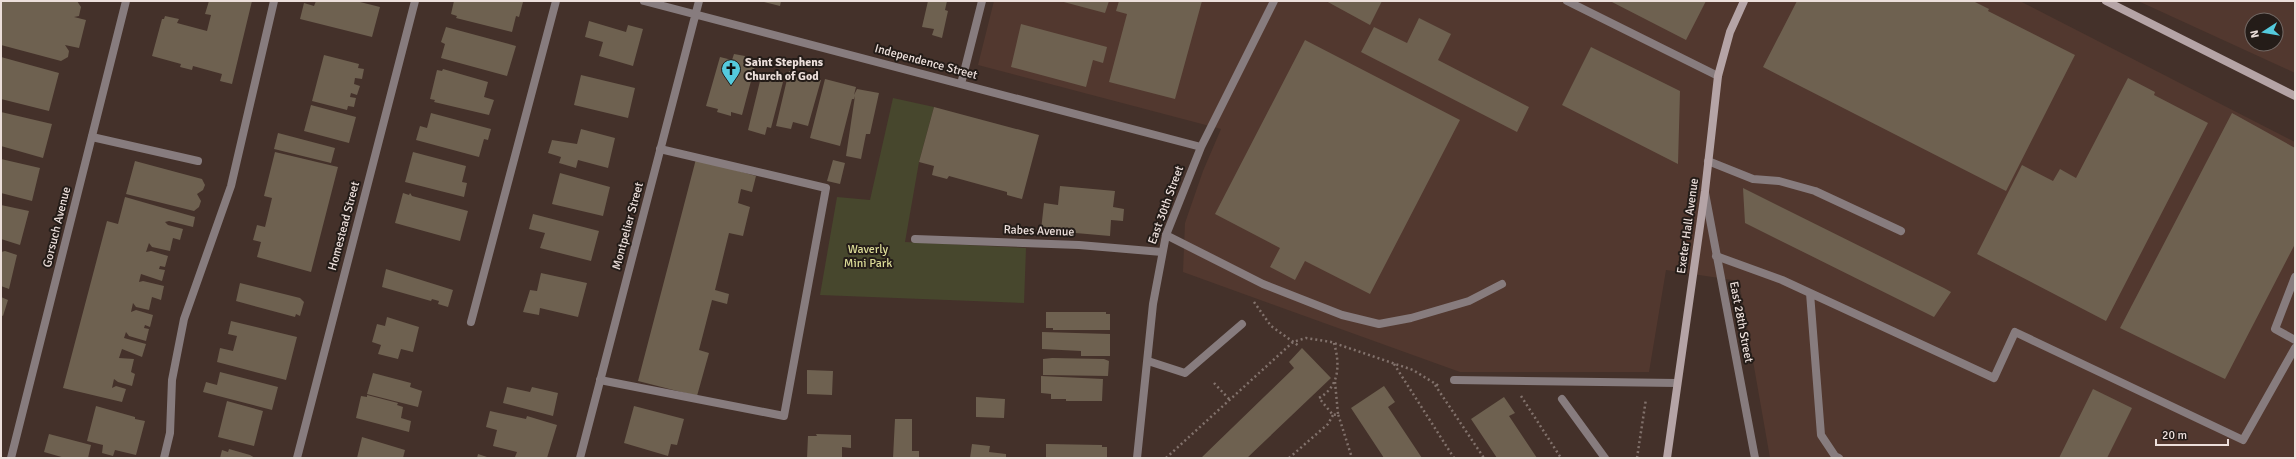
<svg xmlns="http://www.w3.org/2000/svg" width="2296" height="459" font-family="Signika,sans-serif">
<rect width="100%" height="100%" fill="#44312a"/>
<path fill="#52382f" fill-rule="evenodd" d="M994,1H2020L2295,142V458H1770L1739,281L1666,270L1649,372H1460L1183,272L1185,223L1203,171L1221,129L978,65Z
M2138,1H2295V73ZM2252,20H2276V44H2252Z"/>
<path fill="#47472d" d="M893,98L934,107L919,162L905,242L1026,248L1024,303L820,295L837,197L870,200Z"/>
<path fill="#6e6150" d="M1,1H77L81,7L79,16L74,17L86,20L79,48L65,45L69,51L68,57L61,61L1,45Z
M209,1H252L232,84L220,81L222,74L193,66L192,70L180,67L181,64L152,56L162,19H164L165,16L179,19L177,23L207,31L211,15L205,14Z
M316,1H356L380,7L372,37L300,19L304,3L314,6Z
M454,1H520L523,2L519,17L516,16L512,32L456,18L457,16L451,14Z
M760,1H781L780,6Z
M928,1H947L945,10L948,11L942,38L932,35L934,29L922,27Z
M1060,1H1109L1105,13Z
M1119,1H1202L1175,99L1109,82L1127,14L1116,11Z
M1326,1H1382L1370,25Z
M1610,1H1706L1686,40Z
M1797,1H1973L1989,9L1988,11L2075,55L2006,191L1763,67Z
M1419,18L1451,34L1438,60L1529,107L1517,132L1361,52L1374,27L1407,43Z
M589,21L626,32L628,25L643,29L633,66L599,56L603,42L585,37Z
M1021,24L1107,47L1103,63L1093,60L1086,87L1011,67Z
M446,27L516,46L507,76L441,58L445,44L441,42Z
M1305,40L1460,120L1370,294L1305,261L1295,280L1270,267L1280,248L1215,214Z
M1591,47L1680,91L1678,164L1562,105Z
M734,54L745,56L743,63L755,66L742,115L731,112V116L717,112L718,109L706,106L720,57L732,60Z
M324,55L359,64L358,68L364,69L362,79L355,78L354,84L360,86L357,95L351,93L350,97L356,98L354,107L348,106L347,110L312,101Z
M1,57L59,73L49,111L1,99Z
M443,69L488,82L484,97L494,100L489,115L434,102L435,100L430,99L437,70L442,71Z
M789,71L821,80L808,126L793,122L791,129L776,126Z
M581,75L635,88L628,118L574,105Z
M761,77L783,82L771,128L767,127L765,135L748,130Z
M2128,78L2155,92L2154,95L2208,123L2106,321L1977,254L2022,165L2053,181L2060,169L2076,178Z
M825,79L856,87L854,95L857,89L879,93L870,134H866L861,159L846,156L855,96L854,99H852L840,146L810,138Z
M311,105L356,117L349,143L304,131Z
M934,107L1039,135L1022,199L1007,195V192L949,176L947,179L932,175L934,166L919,162Z
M1,112L52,124L43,158L1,146Z
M431,113L491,129L488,140L484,139L479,157L416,140L420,126L427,128Z
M2232,113L2295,148V244L2225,379L2120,328Z
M581,129L615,138L608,168L578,160L576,168L559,163L561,157L548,153L552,140L577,144Z
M278,133L335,148L331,163L274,149Z
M275,152L338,167L311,272L257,257L261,242L253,240L257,225L265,227L272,198L264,196Z
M413,152L466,166L462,182L467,183L464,197L405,182Z
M1,159L40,168L32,201L1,193Z
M696,159L756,176L752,192L741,189L738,203L750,207L743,236L729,233L715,290L729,294L727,304L712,300L699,350L709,353L697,396L638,381Z
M833,160L845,163L840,184L827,181Z
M135,161L202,179L205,185L203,190L197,194L201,201L199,207L194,211L126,194Z
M560,173L610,187L603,216L552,204Z
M1060,186L1115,191L1113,207L1124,209L1123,221L1111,220L1110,236L1041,230L1044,203L1058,205Z
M1743,188L1944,288L1951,292L1934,317L1745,223Z
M403,193L409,195L410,193L412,196L468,211L460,241L395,223Z
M125,197L195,217L193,227L169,221L165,222L168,225L183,229L180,240L173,238L170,251L152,247L149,243L146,252L151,251L168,256L165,267L160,266L159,269L165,270L162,281L141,274L139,282L143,281L164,286L161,300L152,297L149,310L136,307L133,303L131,312L136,310L153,315L150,327L145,325L144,328L149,329L146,341L129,336L126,332L124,338L146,344L142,357L122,349L119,358L134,359L131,372L135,374L132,386L118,382L114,379L112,388L116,386L126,389L122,402L63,388L107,221L118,224Z
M1,205L29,211L20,245L1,239Z
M533,214L599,231L591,261L540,248L545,233L529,229Z
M5,251L17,255L9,289L1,286V252Z
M386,269L453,290L448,307L438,304L439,301L432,299L431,301L382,287Z
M541,273L587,283L578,317L540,308L539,315L523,312L530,290L537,291Z
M240,283L300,298L304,302L300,316L296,314L295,317L236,301Z
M1,297L8,300L3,316L1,315Z
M1046,312H1106V314H1110V330H1053V328H1046Z
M387,317L419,327L413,352L401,349L398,359L378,354L381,345L372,342L377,324L385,326Z
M231,321L297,337L286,380L217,362L220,348L233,351L237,336L228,334Z
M1042,332L1110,334V356H1081V351L1042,349Z
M1302,348L1331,378L1247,458H1201L1294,368L1289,362Z
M1052,358L1104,359L1109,361L1108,376L1043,375V359Z
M807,370L833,371L832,395L807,394Z
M220,372L278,387L272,410L203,392L206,382L217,385Z
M373,373L411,383L410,387L422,391L418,407L367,394Z
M1041,376L1103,379L1102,401H1066V399H1051V394L1041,393Z
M1384,386L1395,402L1388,407L1422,458H1384L1351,408Z
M507,387L530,392L532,387L558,393L553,416L503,403Z
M2093,389L2132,408L2107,458H2059Z
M367,395L398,403L397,405L403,407L401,418L411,421L409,432L356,418L361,396L367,397Z
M976,397L1005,399L1004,418L976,417Z
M1504,397L1515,413L1509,416L1537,458H1497L1471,419Z
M227,401L263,411L254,446L218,437Z
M96,406L135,417V419L145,421L136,455L115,450L113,456L102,453L103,445L87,441Z
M634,406L684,419L677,445L671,444L668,456L624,443Z
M490,411L526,419L527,416L557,425L547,458H520L515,457L517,452L493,446L497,430L486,427Z
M895,419H912V451H919V458H893Z
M49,434L91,445L88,458H65L44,452Z
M816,434L851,435V448L842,447V458H807L808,436H817Z
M362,437L405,450L403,458H357Z
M972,444L990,446L989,452L1006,454V458H970Z
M1046,444L1102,445V447H1107V458H1046Z
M229,449L250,455L255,458H220L222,450L228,452Z
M478,454L490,458H477Z"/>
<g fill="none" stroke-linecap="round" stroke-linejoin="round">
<path stroke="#82726c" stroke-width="2.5" stroke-dasharray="2 3" stroke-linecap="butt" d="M1254,302L1271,326L1299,346
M1334,343C1340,364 1340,386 1319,398L1333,415L1338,414L1352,458
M1394,364L1454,458
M1335,382L1338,414
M1214,383L1230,400
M1435,385L1484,458
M1521,396L1561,458
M1166,458L1293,342L1306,338L1331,342L1413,370L1439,386
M1289,458L1328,424L1333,415
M1637,458L1646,399"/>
<path stroke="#877c7e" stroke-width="8" d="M1567,1L1718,76
M92,137L198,161
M1708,161L1753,179L1779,181L1815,191L1901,231
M1166,235L1263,284L1342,315L1379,324L1411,318L1469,301L1502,284
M915,239L1079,245L1162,252
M1716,256L1782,280L1994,378L2015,332L2243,440L2295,348
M2295,277L2275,329L2295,340
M1810,293L1821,435L1835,456L1839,458
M471,322L556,1
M1148,361L1185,373L1242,324
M600,380L784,416L826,188L660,149
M1454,380L1677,383
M1562,399L1605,458
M164,458L170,433L172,380L184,319L231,186L274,1"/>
<path stroke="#877c7e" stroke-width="8" d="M644,1L1201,147
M961,84L982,1
M1705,193L1755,458
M11,458L126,1
M297,458L415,1
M580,458L699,1
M1137,458L1153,304L1166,235L1201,147L1274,1"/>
<path stroke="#b5a4a6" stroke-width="8" d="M2106,1L2295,96
M1667,458L1705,191L1718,76L1730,32L1744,1"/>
</g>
<defs>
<symbol id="church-pin" viewBox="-11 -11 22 30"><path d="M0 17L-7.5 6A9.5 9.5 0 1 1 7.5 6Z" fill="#54cadd" stroke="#241c18"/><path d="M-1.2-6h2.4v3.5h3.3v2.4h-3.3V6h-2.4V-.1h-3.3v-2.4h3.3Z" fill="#111"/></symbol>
</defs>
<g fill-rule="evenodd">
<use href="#church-pin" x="720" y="58" width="22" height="30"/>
</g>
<g text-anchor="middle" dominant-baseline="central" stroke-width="4" stroke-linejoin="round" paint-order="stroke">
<g font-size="12" font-weight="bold" fill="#ecdfdb" stroke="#241c18" text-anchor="start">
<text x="745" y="62">Saint Stephens<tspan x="745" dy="14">Church of God</tspan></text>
</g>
<g font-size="12" fill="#ecdfdb" stroke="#241c18">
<text transform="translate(926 62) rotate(15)">Independence Street</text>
<text transform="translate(1166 205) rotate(-70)">East 30th Street</text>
<text transform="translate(344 226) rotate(-75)">Homestead Street</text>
<text transform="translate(628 226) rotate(-75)">Montpelier Street</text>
<text transform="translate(1688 226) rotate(-82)">Exeter Hall Avenue</text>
<text transform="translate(57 227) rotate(-76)">Gorsuch Avenue</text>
<text transform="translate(1039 231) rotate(2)">Rabes Avenue</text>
<text transform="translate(1741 322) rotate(79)">East 28th Street</text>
</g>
<g font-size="12" fill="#dbdb97" stroke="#241c18">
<text x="868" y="249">Waverly<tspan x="868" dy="14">Mini Park</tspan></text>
</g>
</g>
<rect width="2296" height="459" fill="none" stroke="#ecdfdb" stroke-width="4"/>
<g transform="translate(2264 32) rotate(258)"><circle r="19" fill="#241c18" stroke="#746a66"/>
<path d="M0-3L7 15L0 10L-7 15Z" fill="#54cadd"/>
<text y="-6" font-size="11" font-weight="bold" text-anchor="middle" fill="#ecdfdb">N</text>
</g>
<path d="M2156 439v6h72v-6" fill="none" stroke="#ecdfdb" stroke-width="2"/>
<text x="2162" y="439" font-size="12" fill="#ecdfdb" stroke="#241c18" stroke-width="3" paint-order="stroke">20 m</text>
</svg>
